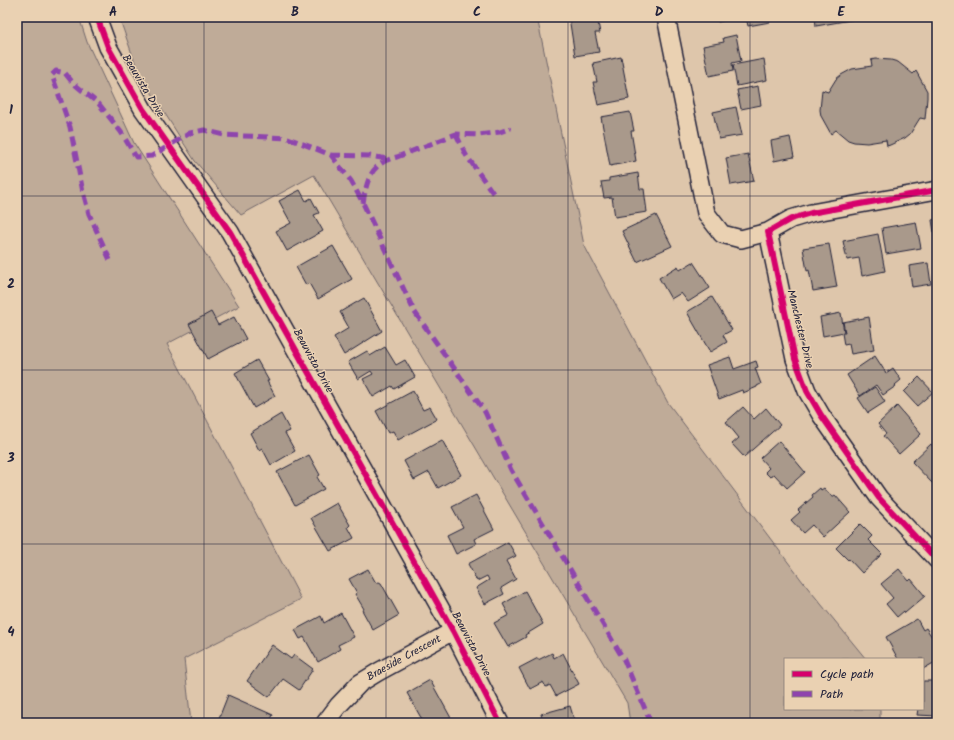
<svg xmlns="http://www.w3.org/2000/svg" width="954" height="740" font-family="Kalam,sans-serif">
<rect width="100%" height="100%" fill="#dec6ab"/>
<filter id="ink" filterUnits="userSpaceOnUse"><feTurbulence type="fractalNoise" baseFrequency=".025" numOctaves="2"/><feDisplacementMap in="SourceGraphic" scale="8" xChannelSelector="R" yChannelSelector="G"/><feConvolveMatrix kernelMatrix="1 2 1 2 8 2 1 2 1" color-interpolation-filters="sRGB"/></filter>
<g filter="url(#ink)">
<path fill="#bfab98" stroke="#70666a" d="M17,17H79L87,42L134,143L239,306L167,344L301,599L184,659L191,723H17Z
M119,17H537L584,245L668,403L803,582L866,659H785V709H880V723H630L627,703L314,175L241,215L195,161L138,71Z"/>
<path fill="#a9998b" stroke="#22223b" d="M543,17H563L543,20Z
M569,17H597L600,33H595L599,52L575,56Z
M717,17H740L718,22Z
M746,17H769L770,22L748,26Z
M815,17H862V18L816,26Z
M736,35L741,61L732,63L733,71L709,76L703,46L724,42L723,38Z
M621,57L629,99L598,105L593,82H597L593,63Z
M764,59L767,80L737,86L733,65Z
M875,59L891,60L898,62L913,74L916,71L927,91V98L925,119L920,118L910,134L905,138L890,145L887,146L886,140L867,143L854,142L848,140L836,130L831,134L821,116L820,110L822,90L828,92L836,79L841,75L852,69L872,66L871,60Z
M758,86L761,105L741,109L737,90Z
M736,107L742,135L719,139L713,112Z
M630,112L634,131H631L636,161L610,166L601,117Z
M790,137L794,157L774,161L771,141Z
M748,154L754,181L731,185L726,158Z
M638,173L640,189H644L647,212L615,217L612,197L604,198L601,182L609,181V178Z
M300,190L306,201L311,198L319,213L314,215L323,231L287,251L276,231L291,223L279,201Z
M656,215L672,246L637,262L622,231Z
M937,219V251L932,220Z
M916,222L921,248L886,254L882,228Z
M878,234L885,271L862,276L859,258L847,260L843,241Z
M829,244L837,287L813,291L809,270L807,271L803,248Z
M333,246L352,279L318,299L309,283L306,285L296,267Z
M693,262L710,288L688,302L681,293L671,299L659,278L678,266L680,270Z
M928,263L931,284L912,287L909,266Z
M712,297L732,330L723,335L727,342L710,352L687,312Z
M364,298L382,331L344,355L334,337L349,328L340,312Z
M211,312L218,325L234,317L246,339L208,359L189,324Z
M841,313L844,332L823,336L820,317Z
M869,317L874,350L851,354L849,344L844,345L842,333H845L843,322Z
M385,347L396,365L405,360L415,377L394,389L392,386L373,397L363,379L373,374L371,371L358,379L348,362L367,351L370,356Z
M875,356L886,373L893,368L901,380L895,385L896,386L883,395L876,385L860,396L847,375Z
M730,357L734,369L756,361L758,367L755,368L761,384L757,386V387L743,393L742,390L719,399L707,365Z
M257,360L269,381H267L275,396L254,408L235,373Z
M919,377L933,392L917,406L904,392Z
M875,387L885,402L868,413L858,398Z
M413,391L423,410L430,407L437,419L398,440L393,431L388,433L376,411Z
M897,406L921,434L899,454L883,436L886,434L878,424Z
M743,407L754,419L766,408L780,425L744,457L732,444L739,438L726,422Z
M281,414L290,431L285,433L295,451L271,465L262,448L259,450L250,433Z
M442,440L461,475L438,488L429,472L414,480L404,461Z
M779,441L805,472L787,488L774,474L770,477L765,472L769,468L760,458Z
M931,444L937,451V478L932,483L912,462Z
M309,455L320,475L317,477L324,489L295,505L277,472Z
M820,488L821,490L824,488L832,497L835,495L850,512L823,537L812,525L803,533L791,520L800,512L798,510L813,497L812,495Z
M476,495L494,529L474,539L476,544L456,554L447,535L463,527L452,507Z
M337,503L350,525L348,527L354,538L330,551L311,518Z
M860,524L872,536L868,540L882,554L862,573L849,559L848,560L836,548Z
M508,542L516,556L506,561L516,579L501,588L504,594L485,604L476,588L489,580L487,576L477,581L468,564Z
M368,569L376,583L379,582L381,583L399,615L373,630L362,610L364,609L355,594L357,593L349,579Z
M899,569L909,581L911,579L925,596L905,613L904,611L897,617L886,604L893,598L881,584Z
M525,591L543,624L525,635L526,637L508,647L494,623L509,615L503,604Z
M341,613L354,637L338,645L340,649L318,662L304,637L300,639L295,630L321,616L324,623Z
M917,619L923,630L926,628L932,637L937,634V661L923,669V659H898L886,637Z
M272,645L291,659L294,655L313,669L299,690L283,679L269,697L247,681Z
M552,653L554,658L563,653L579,684L556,696L550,685L546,687L543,682L530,689L519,668L538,658V660Z
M936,676L937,716L917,715L918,709H923V681H936Z
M430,680L451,718L443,723H424L407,693Z
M228,695L273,715L269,723H217Z
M570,706L575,723H543L541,714Z"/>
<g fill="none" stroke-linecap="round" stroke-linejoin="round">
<defs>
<path id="minor" d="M97,17L108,47L143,109L230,232L453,631L500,723
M666,17L706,213L722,234L741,239L768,232
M937,190L811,213L791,219L768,232L795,359L807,391L821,415L879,498L937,560
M325,723L338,706L360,683L378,672L453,631"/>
</defs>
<use href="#minor" stroke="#22223b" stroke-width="20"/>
<use href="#minor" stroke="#ead1b2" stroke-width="17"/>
<path stroke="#8e44ad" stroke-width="5" stroke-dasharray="10 5" stroke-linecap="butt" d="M456,134L466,155L493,193
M331,155L370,156L387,159
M363,203C367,179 371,163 397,157L456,134L479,135L500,132L511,128
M110,260L89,214L83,192L70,127L52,75L56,71L65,73L73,83L99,104L121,132L136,157L152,156L190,133L204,130L224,135L288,138L331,155L351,181L363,203L414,311L485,412L511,470L624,660L651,723"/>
<defs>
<path id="cycleway" d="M97,17L108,47L143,109L230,232L453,631L500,723
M937,190L811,213L791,219L768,232L795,359L807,391L821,415L879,498L937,560"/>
</defs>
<use href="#cycleway" stroke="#ead1b2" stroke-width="8"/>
<use href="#cycleway" stroke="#d6006c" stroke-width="6"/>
</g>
</g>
<path fill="none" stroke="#22223b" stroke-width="1" stroke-opacity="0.55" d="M204,17V723M386,17V723M568,17V723M750,17V723M17,196H937M17,370H937M17,544H937"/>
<g text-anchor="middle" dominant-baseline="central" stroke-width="3" stroke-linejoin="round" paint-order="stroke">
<g font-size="11" fill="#22223b" stroke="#ead1b2">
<text transform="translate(143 86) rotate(59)">Beauvista Drive</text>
<text transform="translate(800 329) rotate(76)">Manchester Drive</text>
<text transform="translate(313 361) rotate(61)">Beauvista Drive</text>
<text transform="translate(471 644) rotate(62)">Beauvista Drive</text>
<text transform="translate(404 658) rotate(-29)">Braeside Crescent</text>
</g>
</g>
<rect width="954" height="740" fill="none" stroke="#ead1b2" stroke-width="44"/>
<rect x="784" y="658" width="140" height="52" fill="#ead1b2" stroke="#9a8b82"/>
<rect x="792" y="671" width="20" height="6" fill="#d6006c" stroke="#9a8b82"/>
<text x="820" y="678" font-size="12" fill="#22223b">Cycle path</text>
<rect x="792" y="691" width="20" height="6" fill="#8e44ad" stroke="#9a8b82"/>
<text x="820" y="698" font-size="12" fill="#22223b">Path</text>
<rect x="22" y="22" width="910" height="696" fill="none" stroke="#22223b" stroke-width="1.5"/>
<g font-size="13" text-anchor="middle" font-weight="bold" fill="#22223b">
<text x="113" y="16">A</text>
<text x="295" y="16">B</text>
<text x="477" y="16">C</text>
<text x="659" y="16">D</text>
<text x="841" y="16">E</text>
<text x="11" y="114">1</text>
<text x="11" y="288">2</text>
<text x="11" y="462">3</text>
<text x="11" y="636">4</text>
</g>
</svg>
